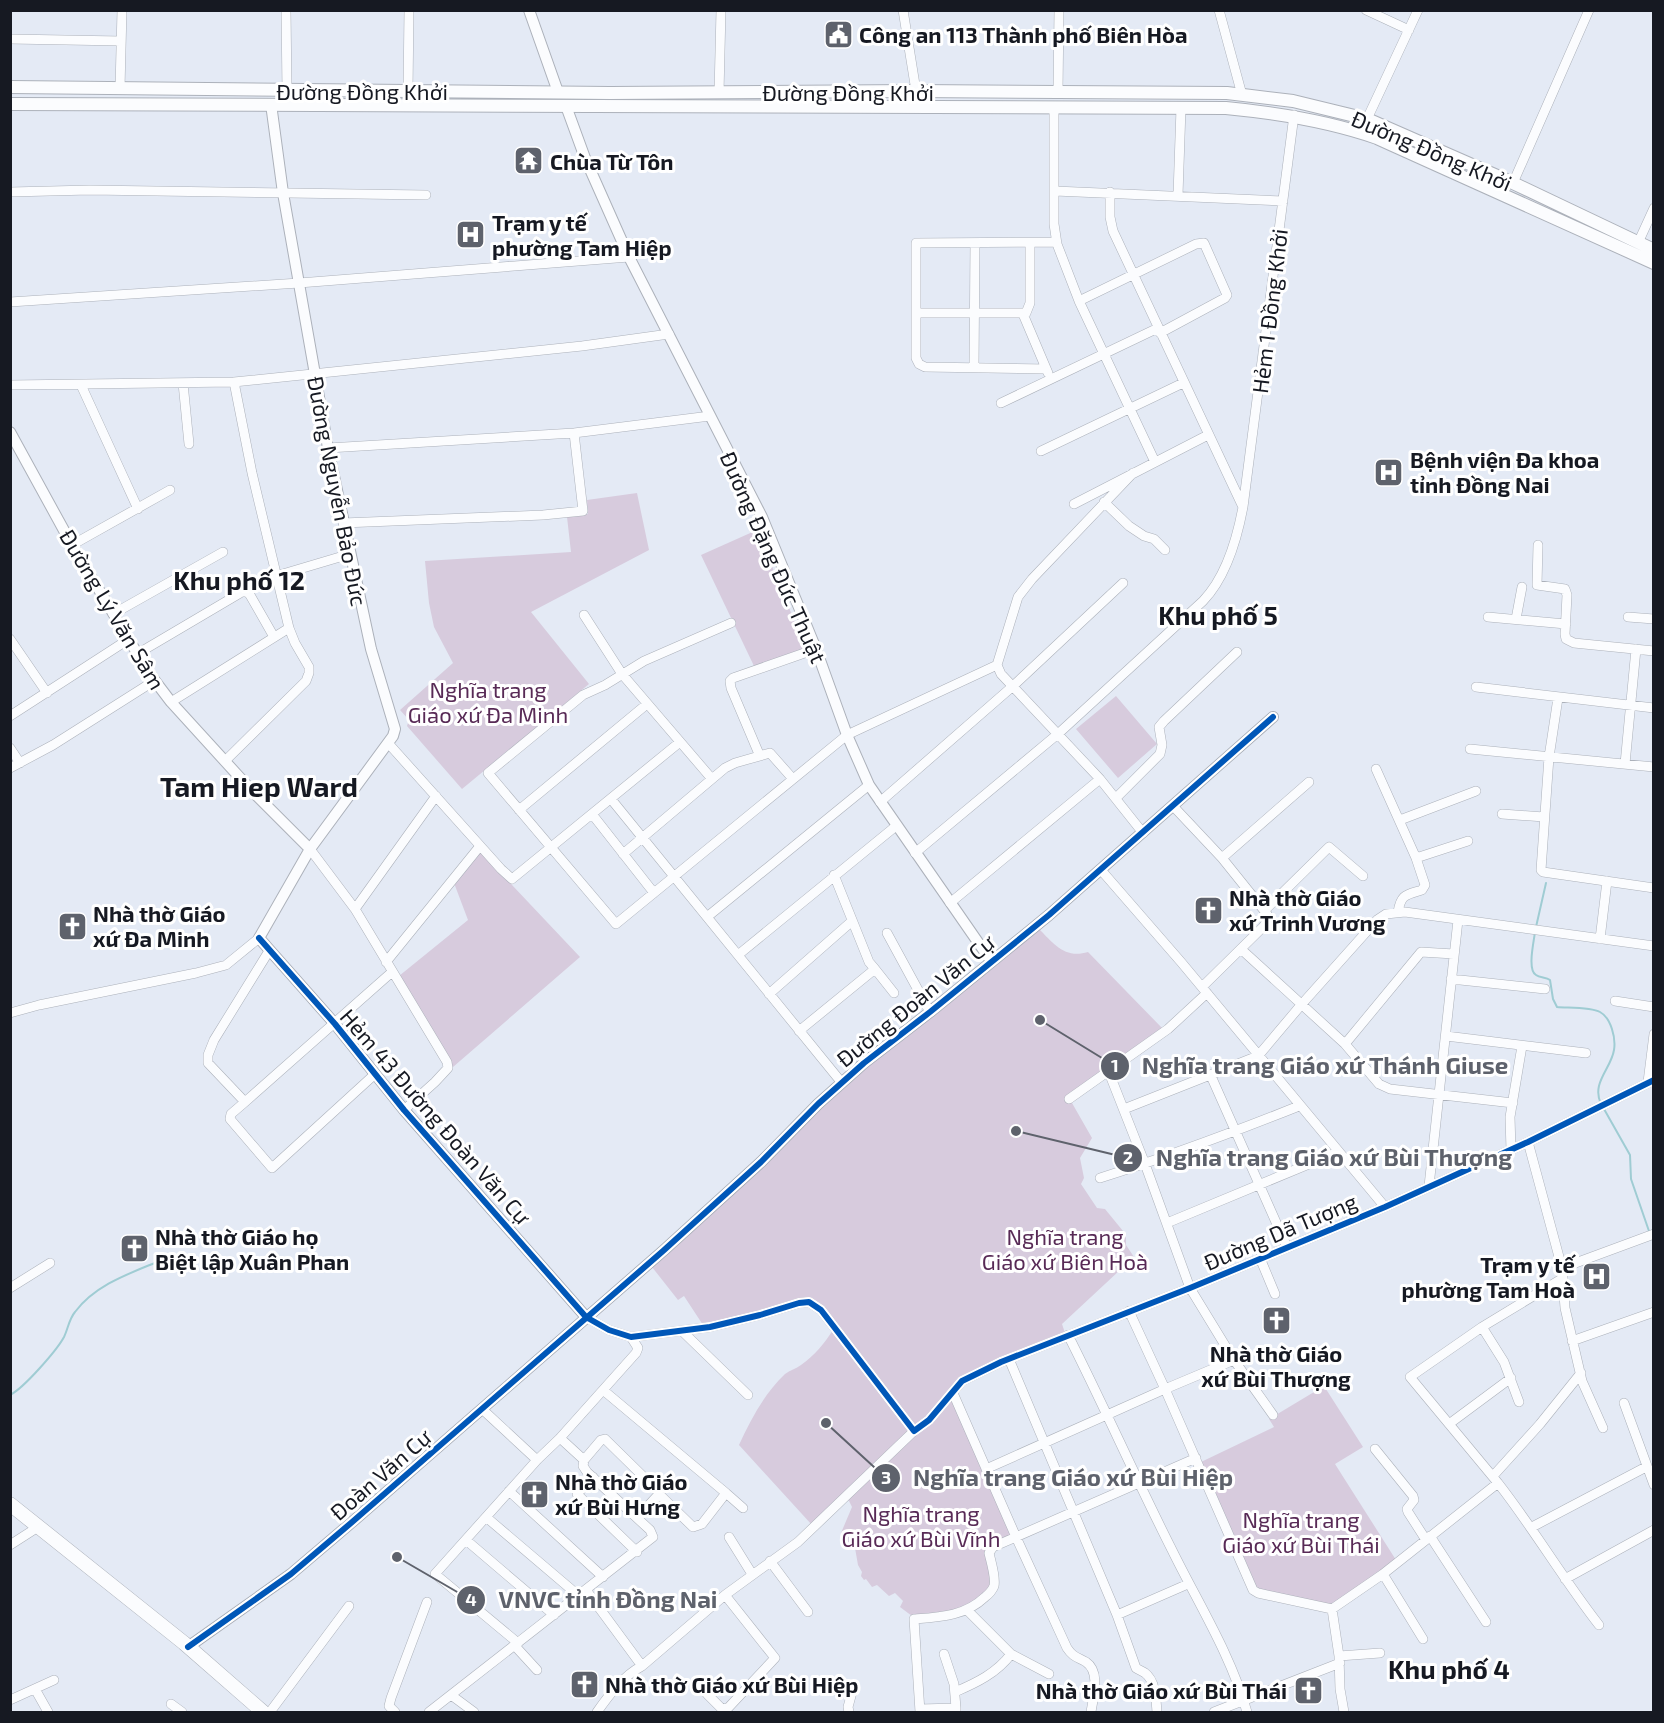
<svg xmlns="http://www.w3.org/2000/svg" width="1664" height="1723" font-family="'Exo 2',sans-serif">
<rect width="100%" height="100%" fill="#e4eaf5"/>
<path fill="#d7cbdd" d="M637,493L649,550L531,612L589,684L462,789L407,726L409,720L400,710L453,663L434,627L429,603L425,561L571,552L567,517L588,514L587,500Z
M757,530L806,649L754,666L701,555Z
M1116,696L1157,744L1118,778L1076,729Z
M480,851L580,957L453,1067L399,976L468,920L454,883Z
M1039,929C1054,944 1065,959 1088,952L1163,1029L1068,1096L1092,1138L1080,1158L1084,1178L1081,1184L1097,1208L1105,1209L1123,1231L1126,1238V1245L1134,1257L1062,1324L1065,1333L961,1379L935,1409L915,1427L816,1302L703,1325L684,1296L678,1300L652,1267L764,1166L821,1108L867,1066Z
M833,1330L910,1431L812,1525L739,1445C751,1419 764,1394 785,1374C790,1370 796,1369 801,1365C815,1355 824,1344 833,1330Z
M1324,1386L1363,1447L1335,1464L1396,1560L1330,1606L1259,1590L1256,1588L1201,1462L1274,1427L1269,1419Z
M952,1398L1012,1536L992,1544L991,1586L966,1608L946,1613L912,1616L900,1607L903,1601L895,1593L889,1596L877,1585L872,1587L866,1579L864,1580L861,1576L862,1572L858,1565L855,1548L842,1538L841,1533L852,1507L848,1499Z"/>
<g fill="none" stroke-linecap="round" stroke-linejoin="round">
<path stroke="#9fccd3" stroke-width="2" d="M1536,927L1546,883
M1535,932C1534,941 1527,970 1536,975C1540,978 1546,977 1550,980L1553,999L1557,1007C1568,1008 1591,1007 1600,1012C1611,1018 1616,1038 1614,1050C1611,1069 1591,1083 1601,1104
M1604,1109L1630,1155L1631,1179L1650,1234
M10,1395C24,1388 57,1350 64,1337C68,1329 69,1319 75,1312C96,1284 131,1273 162,1260"/>
<defs>
<path id="minor" d="M286,10L287,91
M903,10L916,91
M1219,10L1242,95
M1366,10L1409,30
M10,39L121,41
M120,88L122,10
M408,91L409,10
M1058,92L1059,10
M719,93L721,10
M1054,108V224L1057,244L1079,301L1155,462
M1367,119L1418,10
M1513,183L1589,10
M1055,191L1283,201
M10,192L90,190L426,195
M1110,192V217L1113,231L1243,507
M1178,195L1181,108
M1638,243L1654,208
M1079,301L1196,244L1204,243L1227,295L1225,298L1160,333
M10,302L299,283L629,257
M916,313H1026L1030,303V243
M1023,314L1048,373
M974,368L975,243
M1046,369L925,367L919,364L916,358V243L1056,242
M183,383L189,444
M10,385L234,382L582,346L669,334
M81,385L138,509
M1001,403L1158,328
M328,448L574,433L710,416
M1041,451L1183,383
M1133,473L1032,579L1018,597L997,665L1001,674L1100,779L1143,833
M1104,502L1129,526L1144,536L1154,539L1165,550
M1074,504L1208,435
M343,523L543,515L583,511L574,433
M72,545L170,490
M1538,545L1537,585L1565,589L1567,595L1565,634L1566,639L1574,643L1654,651
M276,576L350,554
M113,614L223,552
M584,615L622,674L712,779
M1488,617L1566,624
M1628,617L1654,619
M1516,619L1522,587
M731,623L644,661L605,685L583,695L488,773L616,924L847,735L997,665
M10,639L47,693
M137,654L242,592H247L250,595L274,637
M1476,687L1654,708
M1558,698L1549,757L1541,870L1543,872L1654,888
M171,702L289,628L252,473L234,382
M10,716L129,639
M388,743L501,869L512,879L680,742
M10,748L20,763
M1470,749L1654,767
M759,754L731,688L730,681L733,678L816,649
M225,761L306,681L309,673V667L295,643L289,628
M1625,764L1636,649
M10,768L53,745L154,681
M1376,769L1416,858L1425,885L1422,890C1406,895 1401,894 1398,912
M1116,798L1160,754L1162,745L1159,727L1164,721L1237,652
M611,799L842,1083
M880,802L1013,686L1123,583
M1173,806L1222,858L1267,914L1268,920L1263,927L1202,987
M519,810L647,704
M592,814L654,893
M1502,814L1544,817
M1400,820L1476,791
M310,849L355,909L447,1062L448,1068L435,1082L404,1110
M915,853L1059,733L1203,601C1226,577 1237,539 1243,507L1294,115
M623,854L725,768L735,763L770,753L793,779
M1222,858L1309,782
M1416,858L1468,841
M1101,870L1181,962L1385,1207
M950,903L1100,779
M355,909L436,796
M1265,910L1329,847L1363,876
M707,917L869,785
M887,933L930,1012
M1600,939L1607,881
M1242,950L1345,1044L1379,1084L1390,1089L1513,1103
M738,955L896,826
M386,962L480,846
M875,969L894,993
M1451,979L1545,989
M769,994L851,922
M1615,1001L1654,1007
M10,1013L39,1005L196,973L226,965L259,938
M799,1031L875,969L869,962L834,875
M1446,1036L1586,1053
M1345,1044L1421,952L1454,954
M1108,1070L1145,1164L1190,1288L1234,1360L1273,1415
M375,1074L272,1168L230,1119L231,1114L245,1102L392,972
M1211,1076L1287,1247
M1648,1082L1654,1034
M1069,1099L1168,1029L1207,993
M245,1102L208,1063V1055L214,1040L269,951
M1124,1109L1258,1056L1301,1005L1377,920L1386,914L1405,912L1654,946
M1528,1142L1562,1268L1565,1308L1582,1381L1603,1428
M1511,1150L1510,1117L1522,1046
M1100,1178C1167,1157 1234,1132 1299,1106
M1429,1186L1458,920
M1167,1223L1338,1152
M1260,1258L1275,1294
M1562,1268L1654,1234
M10,1288L50,1263
M1129,1311L1165,1389L1253,1590L1258,1593L1332,1609L1383,1574L1498,1483C1534,1529 1563,1579 1599,1625
M586,1317L609,1330L631,1337L710,1327L760,1315L799,1303L809,1302L821,1310L914,1431L929,1420L962,1381L1001,1362L1190,1288L1385,1207L1528,1142L1654,1080
M1482,1327L1504,1362L1519,1402
M682,1331L748,1395
M1068,1335C1104,1406 1136,1479 1172,1550C1198,1603 1231,1655 1247,1712
M1572,1341L1654,1312
M1009,1359L1117,1615L1136,1668C1139,1670 1142,1671 1145,1673C1156,1681 1156,1701 1157,1712
M603,1390L726,1493L702,1524L693,1527L659,1494
M953,1393L1016,1537L1067,1648C1073,1657 1077,1657 1086,1662C1101,1672 1093,1698 1091,1712
M1624,1403L1654,1485
M482,1409L537,1460
M1449,1424L1511,1378
M1375,1449L1413,1496L1414,1500L1407,1509L1408,1512L1426,1540
M584,1460L601,1440L605,1439L658,1491L659,1494L637,1518
M986,1469L1165,1389L1234,1360
M1493,1476L1540,1424L1581,1373
M593,1477L577,1494L637,1552
M1498,1483L1410,1377L1482,1327L1563,1278
M509,1491L603,1577
M726,1493L743,1508
M486,1517L579,1596
M1532,1527L1646,1467
M1430,1536L1486,1622
M729,1537L752,1574
M466,1540L554,1615
M10,1545L38,1527
M770,1561L808,1612
M1383,1574L1423,1639
M1565,1579L1654,1530
M586,1590L642,1666
M1332,1609L1339,1656L1340,1689L1344,1712
M1117,1615L1188,1584
M518,1643L435,1574L537,1460L560,1438L636,1353L638,1348L631,1337
M515,1646L537,1670
M944,1654L954,1684L956,1708
M1011,1654L1049,1674
M1339,1656L1380,1653
M35,1689L48,1712
M955,1692C976,1683 997,1673 1011,1654L968,1611
M707,1694L722,1709L728,1708L775,1658L725,1595
M451,1695L474,1712
M10,1700L54,1680
M171,1704L182,1712
M920,1709L956,1708V1711
M270,1712L349,1606
M395,1712L389,1706L391,1698L427,1602
M429,1712L653,1537L650,1530L587,1472L583,1466L584,1460L560,1438
M597,1712C609,1695 623,1676 642,1666L725,1595L798,1542L914,1431
M849,1712L848,1707L854,1685
M920,1712L914,1619C941,1617 965,1616 985,1597C989,1594 992,1591 994,1586C996,1577 991,1562 989,1553L993,1547L1196,1458
M1214,1712L1340,1663"/>
<path id="tertiary" d="M529,10L558,92
M271,104L283,193L328,448L371,649L395,729L393,736L310,849L259,938L335,1024L404,1110L586,1317
M566,106L585,158L629,257L762,517L816,649L847,735L869,785L991,961
M10,432L72,545L149,673L171,702L253,792L310,849
M188,1647L291,1574L351,1523L663,1251L761,1162L818,1104L864,1063L930,1012L1049,915L1273,717"/>
<path id="secondary" d="M10,87L610,93L916,91L1227,93L1293,101L1367,119L1513,183L1654,250
M10,104L1226,108C1278,113 1328,121 1377,138L1654,263"/>
<path id="primary" d="M10,1504L184,1643L263,1712"/>
</defs>
<use href="#minor" stroke="#acb1ba" stroke-width="10"/>
<use href="#tertiary" stroke="#acb1ba" stroke-width="12"/>
<use href="#secondary" stroke="#acb1ba" stroke-width="14"/>
<use href="#primary" stroke="#acb1ba" stroke-width="15"/>
<use href="#minor" stroke="#fbfcfe" stroke-width="9"/>
<use href="#tertiary" stroke="#fbfcfe" stroke-width="10"/>
<use href="#secondary" stroke="#fbfcfe" stroke-width="12"/>
<use href="#primary" stroke="#fbfcfe" stroke-width="14"/>
<defs>
<path id="cycleway" d="M259,938L335,1024L404,1110L586,1317L609,1330L631,1337L710,1327L760,1315L799,1303L809,1302L821,1310L914,1431L929,1420L962,1381L1001,1362L1190,1288L1385,1207L1528,1142L1654,1080
M188,1647L291,1574L351,1523L663,1251L761,1162L818,1104L864,1063L930,1012L1049,915L1273,717"/>
</defs>
<use href="#cycleway" stroke="#fff" stroke-width="10"/>
<use href="#cycleway" stroke="#0057b8" stroke-width="6"/>
</g>
<defs>
<symbol id="civic-square" viewBox="-11 -11 22 22"><rect x="-9" y="-9" width="18" height="18" rx="4" fill="#5e626c" stroke="#fff"/><path d="M-.6-6.5H3V-4.5H.6V-3L4-1V1h2V6H-6V1h2V-1L-.6-3ZM-1.2 2.5V6h2.4V2.5Z" fill="#fff"/></symbol>
<symbol id="temple-square" viewBox="-11 -11 22 22"><rect x="-9" y="-9" width="18" height="18" rx="4" fill="#5e626c" stroke="#fff"/><path d="M0-6L5-2H3V0L6.5 2.5H4V6H1.5V3h-3V6H-4V2.5H-6.5L-3 0V-2H-5Z" fill="#fff"/></symbol>
<symbol id="hospital-square" viewBox="-11 -11 22 22"><rect x="-9" y="-9" width="18" height="18" rx="4" fill="#5e626c" stroke="#fff"/><path d="M-5-5h3v3.5h4V-5h3V5h-3V1.5h-4V5h-3Z" fill="#fff"/></symbol>
<symbol id="church-square" viewBox="-11 -11 22 22"><rect x="-9" y="-9" width="18" height="18" rx="4" fill="#5e626c" stroke="#fff"/><path d="M-1.2-6h2.4v3.5h3.3v2.4h-3.3V6h-2.4V-.1h-3.3v-2.4h3.3Z" fill="#fff"/></symbol>
</defs>
<g fill-rule="evenodd">
<use href="#civic-square" x="822" y="18" width="33" height="33"/>
<use href="#temple-square" x="512" y="144" width="33" height="33"/>
<use href="#hospital-square" x="454" y="218" width="33" height="33"/>
<use href="#hospital-square" x="1372" y="456" width="33" height="33"/>
<use href="#church-square" x="1192" y="894" width="33" height="33"/>
<use href="#church-square" x="56" y="910" width="33" height="33"/>
<use href="#church-square" x="118" y="1232" width="33" height="33"/>
<use href="#hospital-square" x="1580" y="1260" width="33" height="33"/>
<use href="#church-square" x="1260" y="1304" width="33" height="33"/>
<use href="#church-square" x="518" y="1478" width="33" height="33"/>
<use href="#church-square" x="568" y="1668" width="33" height="33"/>
<use href="#church-square" x="1292" y="1674" width="33" height="33"/>
</g>
<g text-anchor="middle" dominant-baseline="central" stroke-width="6" stroke-linejoin="round" paint-order="stroke">
<g font-size="22" font-weight="bold" fill="#161922" stroke="#fff" text-anchor="start">
<text x="859" y="34">Công an 113 Thành phố Biên Hòa</text>
<text x="550" y="161">Chùa Từ Tôn</text>
<text x="492" y="222">Trạm y tế<tspan x="492" dy="25">phường Tam Hiệp</tspan></text>
<text x="1410" y="459">Bệnh viện Đa khoa<tspan x="1410" dy="25">tỉnh Đồng Nai</tspan></text>
<text x="1229" y="897">Nhà thờ Giáo<tspan x="1229" dy="25">xứ Trinh Vương</tspan></text>
<text x="93" y="913">Nhà thờ Giáo<tspan x="93" dy="25">xứ Đa Minh</tspan></text>
<text x="155" y="1236">Nhà thờ Giáo họ<tspan x="155" dy="25">Biệt lập Xuân Phan</tspan></text>
<text x="1575" y="1264" text-anchor="end">Trạm y tế<tspan x="1575" dy="25">phường Tam Hoà</tspan></text>
<text x="1276" y="1353" text-anchor="middle">Nhà thờ Giáo<tspan x="1276" dy="25">xứ Bùi Thượng</tspan></text>
<text x="555" y="1481">Nhà thờ Giáo<tspan x="555" dy="25">xứ Bùi Hưng</tspan></text>
<text x="605" y="1684">Nhà thờ Giáo xứ Bùi Hiệp</text>
<text x="1287" y="1690" text-anchor="end">Nhà thờ Giáo xứ Bùi Thái</text>
</g>
<g font-size="22" fill="#161922" stroke="#fff">
<text x="362" y="91">Đường Đồng Khởi</text>
<text x="848" y="92">Đường Đồng Khởi</text>
<text transform="translate(1432 150) rotate(23)">Đường Đồng Khởi</text>
<text transform="translate(1269 311) rotate(-83)">Hẻm 1 Đồng Khởi</text>
<text transform="translate(338 491) rotate(79)">Đường Nguyễn Bảo Đức</text>
<text transform="translate(774 557) rotate(66)">Đường Đặng Đức Thuật</text>
<text transform="translate(113 609) rotate(59)">Đường Lý Văn Sâm</text>
<text transform="translate(915 1000) rotate(-39)">Đường Đoàn Văn Cự</text>
<text transform="translate(436 1116) rotate(49)">Hẻm 43 Đường Đoàn Văn Cự</text>
<text transform="translate(1280 1231) rotate(-23)">Đường Dã Tượng</text>
<text transform="translate(380 1474) rotate(-41)">Đoàn Văn Cự</text>
</g>
<g font-size="22" fill="#582a56" stroke="#fff">
<text x="488" y="689">Nghĩa trang<tspan x="488" dy="25">Giáo xứ Đa Minh</tspan></text>
<text x="1065" y="1236">Nghĩa trang<tspan x="1065" dy="25">Giáo xứ Biên Hoà</tspan></text>
<text x="921" y="1513">Nghĩa trang<tspan x="921" dy="25">Giáo xứ Bùi Vĩnh</tspan></text>
<text x="1301" y="1519">Nghĩa trang<tspan x="1301" dy="25">Giáo xứ Bùi Thái</tspan></text>
</g>
<g font-size="26" font-weight="bold" fill="#161922" stroke="#fff">
<text x="239" y="579">Khu phố 12</text>
<text x="1218" y="614">Khu phố 5</text>
<text x="1449" y="1668">Khu phố 4</text>
</g>
<g font-size="28" font-weight="bold" fill="#161922" stroke="#fff">
<text x="259" y="786">Tam Hiep Ward</text>
</g>
</g>
<path fill="none" stroke="#5e626c" stroke-width="2" d="M1040 1020L1115 1066M1016 1131L1128 1158M826 1423L886 1478M397 1557L471 1600"/>
<g fill="#5e626c" stroke="#fff" stroke-width="2">
<circle cx="1040" cy="1020" r="6"/>
<circle cx="1016" cy="1131" r="6"/>
<circle cx="826" cy="1423" r="6"/>
<circle cx="397" cy="1557" r="6"/>
<circle cx="1115" cy="1066" r="15"/>
<circle cx="1128" cy="1158" r="15"/>
<circle cx="886" cy="1478" r="15"/>
<circle cx="471" cy="1600" r="15"/>
</g>
<g font-size="18" text-anchor="middle" font-weight="bold" fill="#fff">
<text x="1115" y="1072">1</text>
<text x="1128" y="1164">2</text>
<text x="886" y="1484">3</text>
<text x="471" y="1606">4</text>
</g>
<g font-size="24" text-anchor="middle" font-weight="bold" fill="#5e626c" stroke="#fff" stroke-width="6" stroke-linejoin="round" paint-order="stroke">
<text x="1325" y="1074">Nghĩa trang Giáo xứ Thánh Giuse</text>
<text x="1334" y="1166">Nghĩa trang Giáo xứ Bùi Thượng</text>
<text x="1073" y="1486">Nghĩa trang Giáo xứ Bùi Hiệp</text>
<text x="608" y="1608">VNVC tỉnh Đồng Nai</text>
</g>
<rect width="1664" height="1723" fill="none" stroke="#161922" stroke-width="24"/>
</svg>
